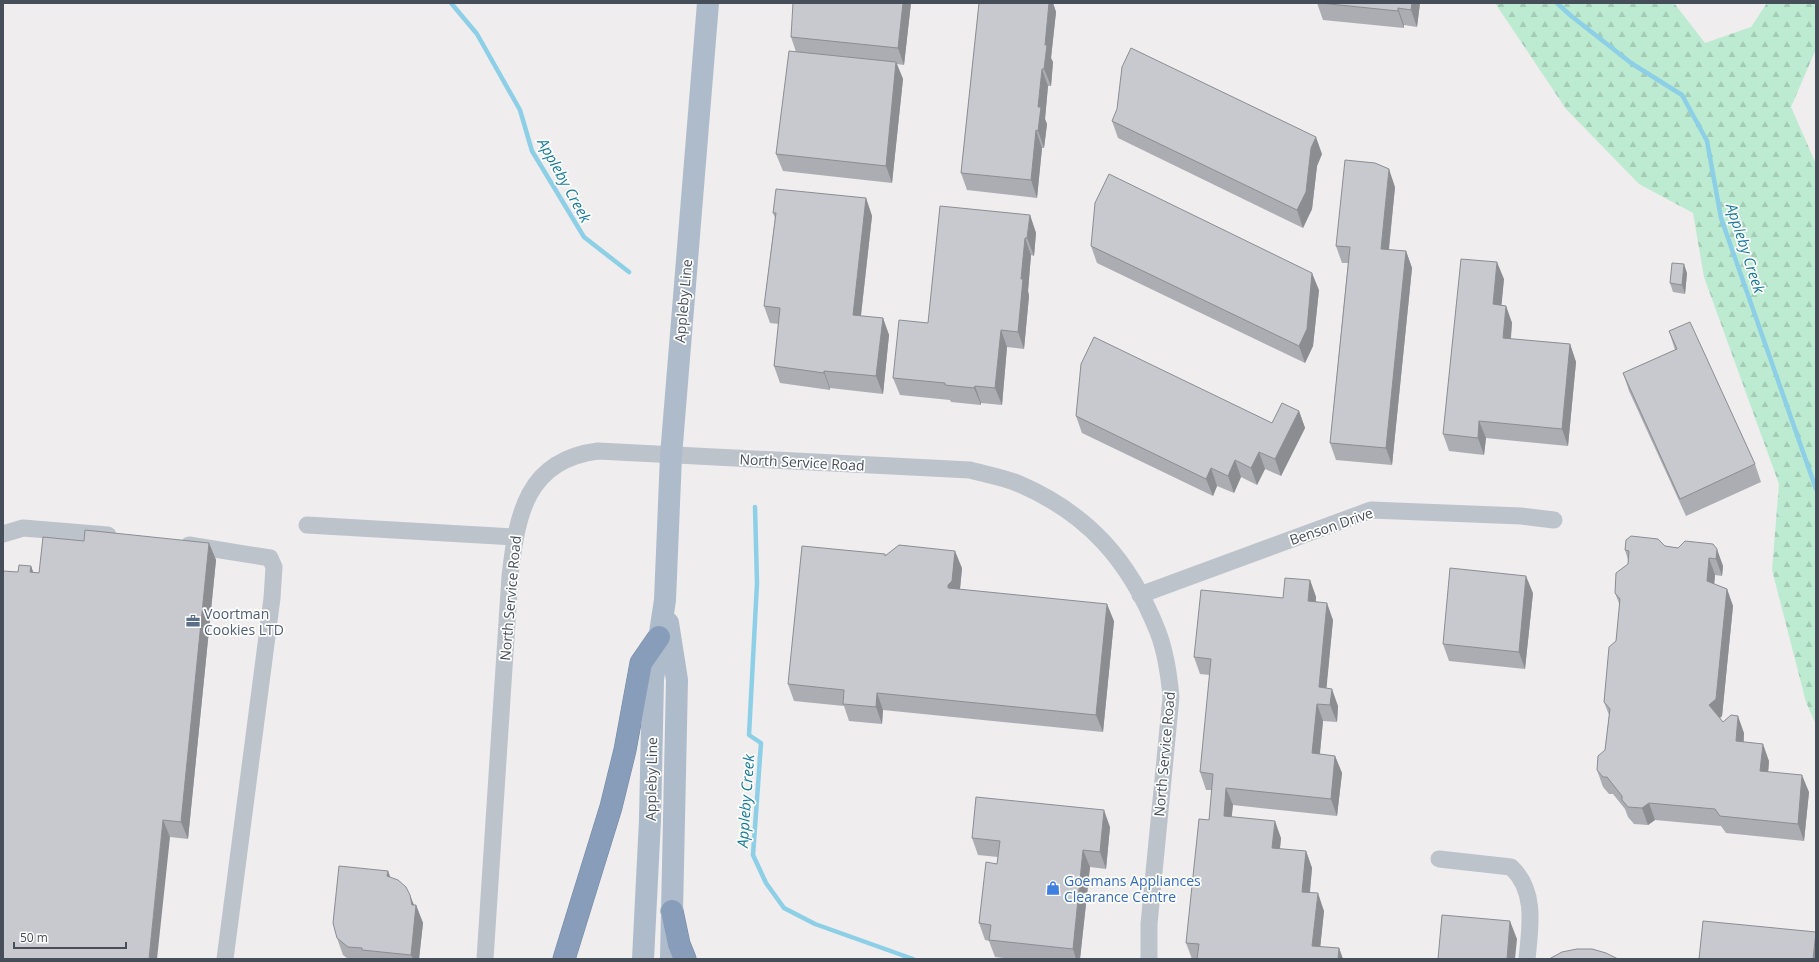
<svg xmlns="http://www.w3.org/2000/svg" width="1819" height="962" font-family="'Open Sans',sans-serif">
<defs>
<pattern id="forest-firs" width="22" height="20" patternUnits="userSpaceOnUse"><rect width="22" height="20" fill="#bdebd1"/><path d="M5 1l3.5 6h-7zM16 11l3.5 6h-7z" fill="#a4cbb6"/></pattern>
</defs>
<rect width="100%" height="100%" fill="#efeded"/>
<path fill="url(#forest-firs)" d="M1495,3H1674L1705,43L1751,27L1767,3H1816V49L1791,107L1816,164V725L1806,702L1772,570L1779,484L1704,277L1693,213L1639,184L1566,109Z"/>
<g fill="none" stroke-linecap="round" stroke-linejoin="round">
<path stroke="#8ccfe6" stroke-width="4.5" d="M451,3L477,34L520,110L532,151L584,237L629,272
M1557,3L1570,15L1631,63L1682,95L1707,141L1721,218L1816,489
M755,507L757,583L749,735L761,743L753,855L766,883L784,908L815,924L913,959"/>
<defs>
<path id="highway" d="M672,911L679,944L685,959
M564,959L611,807L625,750L641,663L659,637"/>
</defs>
<use href="#highway" stroke="#7288a5" stroke-width="23"/>
<path stroke="#bcc3cb" stroke-width="17" d="M307,525L514,537
M3,534L23,528L108,535
M189,545L270,558L274,567L272,598L225,959
M1140,595L1371,510L1521,516L1554,520
M1439,859L1511,867C1537,891 1530,928 1527,959
M485,959L510,576C517,515 526,460 598,451L970,470C985,474 1002,477 1017,483C1088,513 1130,561 1158,632C1166,653 1169,675 1171,697L1149,924V959"/>
<path stroke="#aebbca" stroke-width="22" d="M668,623L677,680L671,959
M643,959L650,820L653,679L665,600L671,456L708,3"/>
<use href="#highway" stroke="#879db9" stroke-width="22"/>
</g>
<path fill="#abadb2" d="M911,3L904,65L897,64L903,79L892,183L783,171L776,154L796,52L791,37Z
M979,3H1053L1056,12L1051,58L1053,62L1051,86H1048L1045,119L1047,124L1044,148H1042L1037,198L967,190L961,173Z
M1317,3H1420L1417,27L1404,25V28L1323,20Z
M1112,121L1322,154L1317,166L1312,209L1303,228L1118,138Z
M1395,187L1389,250L1406,251L1412,268L1392,465L1336,460L1330,443L1348,263H1342L1336,246Z
M866,198L872,216L861,316L883,318L889,335L883,394L830,388V390L780,383L774,366L779,324L770,323L764,306L775,218L773,213Z
M1030,215L1036,233L1034,256L1031,255L1028,291L1029,296L1024,349L1007,347L1002,405L981,403V405L951,402L950,400L900,395L893,378L928,323Z
M1091,246L1319,290L1313,346L1305,363L1097,263Z
M1687,273L1685,294L1673,292L1670,283Z
M1504,279L1501,305L1506,306L1512,323L1511,339L1570,344L1576,362L1568,446L1486,438L1484,455L1449,451L1443,434Z
M1669,331L1755,464L1761,482L1686,516L1629,391L1623,373L1675,350Z
M1299,411L1305,428L1281,476L1265,469L1257,485L1241,477L1234,493L1217,486L1213,496L1082,433L1076,416L1272,423Z
M84,541L209,543L216,560L188,839L170,837L18,572L31,566L33,572L39,573Z
M1713,544L1723,566L1722,576L1715,575L1714,584L1727,589L1733,606L1722,716L1720,718L1723,722L1744,733V742L1769,761L1768,772L1809,792L1804,841L1726,833L1721,826L1655,820L1648,825L1634,824L1628,817L1625,809L1613,794H1609L1603,787L1597,770L1605,750L1609,715L1604,702L1616,641L1620,606L1615,593L1628,564V560L1625,550L1665,546L1678,548Z
M886,556L962,568L960,590L1114,621L1103,732L883,710L882,724L849,721L844,706L794,701L788,684Z
M1310,580L1316,597V601L1333,620L1326,688L1338,706L1337,722L1323,721L1320,754L1335,756L1342,773L1337,816L1233,805L1231,817L1281,838L1280,849L1306,851L1312,868L1310,893L1324,911L1320,947L1339,948L1343,959H1192L1186,943L1209,820L1212,790H1206L1200,772L1210,675L1200,674L1194,657Z
M1533,593L1525,669L1449,661L1443,644Z
M1110,827L1106,869L1090,867L1080,959H1013L995,957L989,941L985,940L979,923L997,864L998,857L978,855L972,838Z
M388,871L390,877L414,905H416L423,923L419,959H348L343,955L337,938Z"/>
<path fill="#8b8d91" d="M903,3H911L904,65L898,48Z
M1049,3H1053L1056,12L1051,58L1053,62L1051,86L1044,69L1045,45Z
M1412,3H1420L1417,27L1411,10Z
M1398,8L1404,25V28L1398,11Z
M896,62L903,79L892,183L886,166Z
M1042,69L1048,86L1045,119L1047,124L1044,148L1038,131V107Z
M1036,130L1042,148L1037,198L1031,180Z
M1316,137L1322,154L1317,166L1312,209L1303,228L1297,210L1311,148Z
M1389,169L1395,187L1387,266L1381,249Z
M866,198L872,216L859,332L853,315Z
M1030,215L1036,233L1034,256L1027,238Z
M1025,238L1031,255L1028,291L1029,296L1024,349L1018,332L1021,279Z
M1406,251L1412,268L1392,465L1386,448Z
M1497,262L1504,279L1500,321L1493,304Z
M1684,264L1687,273L1685,294L1682,285Z
M1312,273L1319,290L1313,346L1305,363L1299,346Z
M1506,306L1512,323L1509,355L1503,338Z
M883,318L889,335L883,394L876,376Z
M1001,330L1007,347L1002,405L995,388Z
M1570,344L1576,362L1568,446L1562,429Z
M824,371L830,388V390L824,373Z
M975,386L981,403V405L974,388Z
M1299,411L1305,428L1281,476L1275,459Z
M1479,421L1486,438L1484,455L1478,438Z
M1259,452L1265,469L1257,485L1251,468Z
M1235,460L1241,477L1234,493L1228,476Z
M1211,468L1217,486L1213,496L1206,479Z
M209,543L216,560L188,839L181,822Z
M1717,549L1723,566L1722,576L1716,559Z
M955,551L962,568L959,598L948,588Z
M1709,558L1715,575L1713,598L1707,581Z
M31,566L37,583L30,572Z
M1526,576L1533,593L1525,669L1519,652Z
M1310,580L1316,597L1314,618L1308,601Z
M1727,589L1733,606L1722,716L1715,722L1709,705Z
M1327,603L1333,620L1325,704L1319,687Z
M1107,604L1114,621L1103,732L1096,715Z
M1332,689L1338,706L1337,722L1330,705Z
M877,693L883,710L882,724L876,707Z
M1317,704L1323,721L1318,771L1312,753Z
M1738,716L1744,733L1742,758L1736,741Z
M1763,744L1769,761L1767,788L1760,771Z
M1335,756L1342,773L1337,816L1331,799Z
M1802,775L1809,792L1804,841L1798,824Z
M1226,788L1233,805L1230,833L1224,816Z
M1649,803L1655,820L1648,825L1642,808Z
M1104,810L1110,827L1106,869L1100,852Z
M163,820L170,837L157,959H149Z
M1275,821L1281,838L1278,865L1272,848Z
M1083,850L1090,867L1080,959H1076L1073,949Z
M1306,851L1312,868L1308,909L1302,892Z
M388,871L394,888L387,876Z
M1318,893L1324,911L1319,959L1312,946Z
M410,895L416,910V905L423,923L419,959H413L411,955L412,905Z
M1510,921L1517,939L1515,959H1507Z
M1816,932V959H1813Z
M1339,948L1343,959H1338Z"/>
<path fill="#c7c9cf" stroke="#8b8d91" d="M793,3H903L898,48L791,37Z
M979,3H1049L1045,45H1047L1044,69H1042L1038,107H1041L1038,131L1036,130L1031,180L961,173Z
M1320,3H1412L1411,10L1398,8V11Z
M1131,48L1316,137L1311,148L1306,192L1297,210L1112,121L1117,109L1122,67Z
M789,51L896,62L886,166L776,154Z
M1345,160L1375,163L1389,169L1381,249L1406,251L1386,448L1330,443L1350,247L1336,246Z
M1109,174L1312,273L1307,329L1299,346L1091,246L1095,203Z
M776,189L866,198L853,315L883,318L876,376L824,371V373L774,366L780,308L764,306L776,213H773Z
M940,206L1030,215L1027,238H1025L1021,279H1023L1018,332L1001,330L995,388L975,386L974,388L945,385V383L893,378L899,320L928,323Z
M1461,259L1497,262L1493,304L1506,306L1503,338L1570,344L1562,429L1479,421L1478,438L1443,434Z
M1672,263L1684,264L1682,285L1670,283Z
M1690,322L1755,464L1680,499L1623,373L1677,349L1669,331Z
M1094,337L1272,423L1282,403L1299,411L1275,459L1259,452L1251,468L1235,460L1228,476L1211,468L1206,479L1076,416L1081,364Z
M85,530L209,543L181,822L163,820L149,959H3V571L18,572L19,565L31,566L30,572L39,573L43,537L84,541Z
M1631,536L1658,539L1665,546L1678,548L1685,541L1713,544L1717,549L1716,559L1709,558L1707,581L1727,589L1716,699L1709,705L1723,722L1731,715L1738,716L1736,741L1763,744L1760,771L1802,775L1798,824L1720,816L1715,809L1649,803L1642,808L1628,807L1622,800V796L1607,777H1603L1597,770L1598,756L1605,750L1610,709L1604,702L1609,647L1616,641L1620,599L1615,593L1616,573L1628,564L1629,551L1625,550L1626,540Z
M899,545L955,551L952,581L948,585V588L1107,604L1096,715L877,693L876,707L843,704L844,690L788,684L802,546L885,554V556Z
M1450,568L1526,576L1519,652L1443,644Z
M1285,578L1310,580L1308,601L1327,603L1319,687L1332,689L1330,705L1317,704L1312,753L1335,756L1331,799L1226,788L1224,816L1275,821L1272,848L1306,851L1302,892L1318,893L1312,946L1339,948L1338,959H1197L1199,944L1186,943L1199,819L1209,820L1213,774L1200,772L1211,659L1194,657L1201,590L1283,598Z
M976,797L1104,810L1100,852L1083,850L1073,949L989,940L991,925L979,923L986,862L997,864L1000,841L972,838Z
M339,866L388,871L387,876L398,880L406,887L410,895L412,905H416L411,955L362,950V948L348,947L337,938L333,923Z
M1442,915L1510,921L1507,959H1438Z
M1703,921L1816,932L1813,959H1699Z
M1577,949H1592L1606,953L1618,959H1549L1562,952Z"/>
<defs>
<symbol id="office-bare" viewBox="-9 -9 18 18"><path d="M-6-3h4V-5.5h4V-3h4V5H-6ZM-1-4.5V-3h2v-1.5ZM-6 0V1H6V0Z" fill="#5c6f8a" stroke="#fff" stroke-width="2.5" paint-order="stroke"/></symbol>
<symbol id="shop-bare" viewBox="-9 -9 18 18"><path d="M-5-2.5h2.3a2.7 3.5 0 0 1 5.4 0H5L5.5 6h-11ZM-1.5-2.5h3a1.5 2.3 0 0 0-3 0Z" fill="#3f7fe0" stroke="#fff" stroke-width="2.5" paint-order="stroke"/></symbol>
</defs>
<g fill-rule="evenodd">
<use href="#office-bare" x="183" y="611" width="20" height="20"/>
<use href="#shop-bare" x="1043" y="878" width="20" height="20"/>
</g>
<g text-anchor="middle" dominant-baseline="central" stroke-width="3.5" stroke-linejoin="round" paint-order="stroke">
<g font-size="14" fill="#464f59" stroke="#fff">
<text transform="translate(683 301) rotate(-85)">Appleby Line</text>
<text transform="translate(802 462) rotate(3)">North Service Road</text>
<text transform="translate(1331 526) rotate(-19)">Benson Drive</text>
<text transform="translate(510 598) rotate(-85)">North Service Road</text>
<text transform="translate(1164 754) rotate(-85)">North Service Road</text>
<text transform="translate(651 779) rotate(-89)">Appleby Line</text>
</g>
<g font-size="14" fill="#4e5e75" stroke="#fff" text-anchor="start">
<text x="204" y="613">Voortman<tspan x="204" dy="16">Cookies LTD</tspan></text>
</g>
<g font-size="14" fill="#366cbe" stroke="#fff" text-anchor="start">
<text x="1064" y="880">Goemans Appliances<tspan x="1064" dy="16">Clearance Centre</tspan></text>
</g>
<g font-size="15" font-style="italic" fill="#157a9d" stroke="#fff">
<text transform="translate(565 180) rotate(61)">Appleby Creek</text>
<text transform="translate(1746 248) rotate(72)">Appleby Creek</text>
<text transform="translate(745 801) rotate(-86)">Appleby Creek</text>
</g>
</g>
<rect width="1819" height="962" fill="none" stroke="#464f59" stroke-width="8"/>
<path d="M14 942v6h112v-6" fill="none" stroke="#464f59" stroke-width="2"/>
<text x="20" y="942" font-size="12" fill="#464f59" stroke="#ffffff" stroke-width="3" paint-order="stroke">50 m</text>
</svg>
